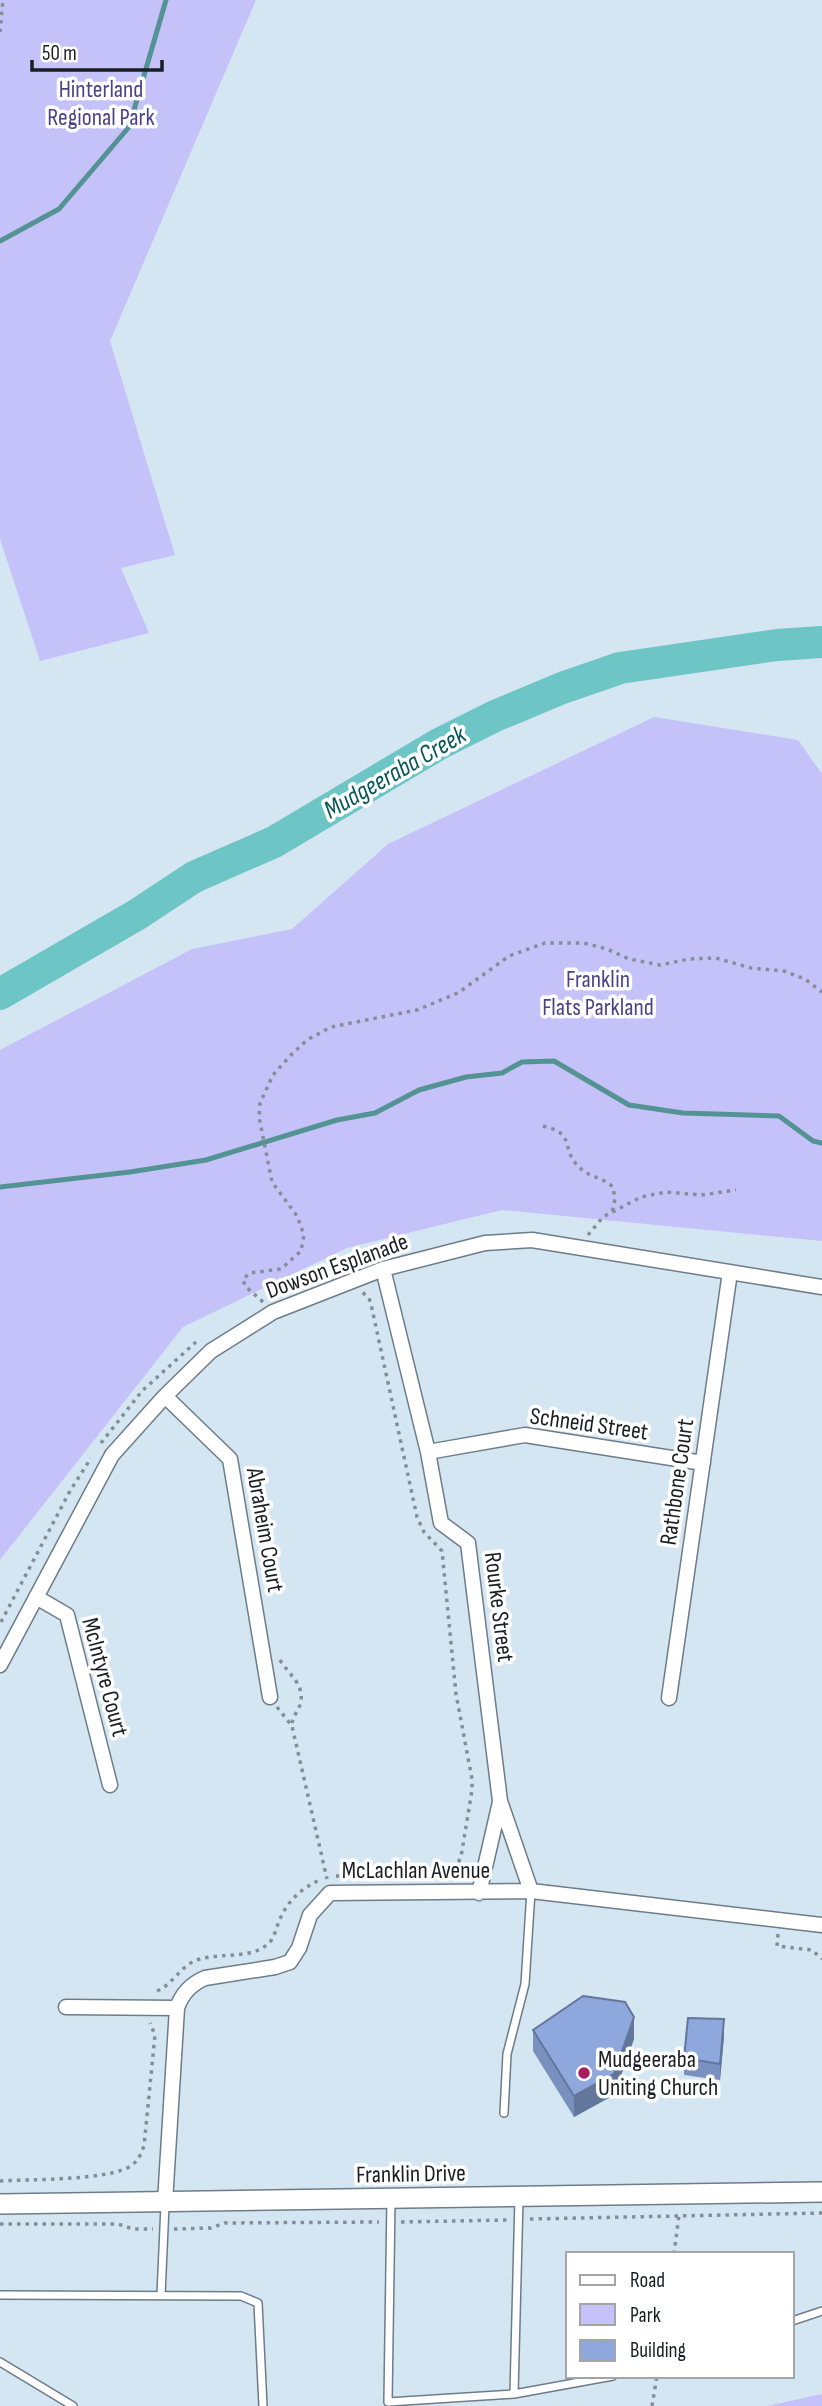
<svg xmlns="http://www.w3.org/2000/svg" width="822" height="2406" font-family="'Sofia Sans Condensed',sans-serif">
<rect width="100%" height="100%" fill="#d5e6f3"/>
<path fill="#c5c2f9" d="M0,0H256L110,341L175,555L121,568L149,633L40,661L0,539Z
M654,717L798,740L822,774V1241L502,1210L347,1248L183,1327L0,1560V1050L192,949L292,929L388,844Z
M822,2394V2406H767Z"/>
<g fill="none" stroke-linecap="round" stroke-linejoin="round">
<path stroke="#549394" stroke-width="5" d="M0,241L59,209L129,127L166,0
M0,1187L130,1172L206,1160L337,1120L375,1113L419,1090L466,1077L502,1073L522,1062L554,1061L629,1105L683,1113L779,1116L813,1141L822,1143"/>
<path stroke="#6ec5c5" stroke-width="32" d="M0,994L138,914L194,877L274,842L439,744L495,716L562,688L620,668L777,645L822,642"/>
<defs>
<path id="service" d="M504,2113L507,2054L525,1984L531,1891
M391,2199L388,2402L514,2394L613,2376
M0,2295L241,2296L258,2303L263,2406
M161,2295L165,2205
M792,2321L822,2311
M0,2362L73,2406
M514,2394L519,2198"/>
<path id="minor" d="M383,1269L428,1452L441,1523L468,1543L500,1801L531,1891
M165,1396L230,1459L270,1697
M428,1452L525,1435L703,1463
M36,1597L67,1615L110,1785
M0,1665L112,1455L165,1396L211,1351L273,1312L383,1269L485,1243L532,1240L822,1287
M669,1698L730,1272
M479,1893L500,1802
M66,2007L177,2008
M165,2202L177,2008C182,1993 191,1984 205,1978L275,1967L290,1962L299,1948L310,1915L330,1893L531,1891L822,1925"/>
<path id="secondary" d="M0,2204L822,2192"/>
</defs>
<use href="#service" stroke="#6d7c88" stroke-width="10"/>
<use href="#minor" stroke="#6d7c88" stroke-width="17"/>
<use href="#secondary" stroke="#6d7c88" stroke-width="22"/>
<path stroke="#828f98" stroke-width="3.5" stroke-dasharray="3.5 5" stroke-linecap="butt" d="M0,32L3,0
M543,1126C578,1134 559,1149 580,1168C589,1177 604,1178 613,1187L615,1199L612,1213
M588,1235L603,1217L641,1197L666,1192L701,1195L736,1190
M274,1293L318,1272L377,1253
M263,1302L245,1286L243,1279L250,1273L281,1269L301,1251L304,1235L297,1216L272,1182L259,1117L260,1103L273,1075L290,1056L307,1040L331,1027L417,1010L458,993L509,956L545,943H584L607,949L629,959L660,965L689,959L716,958L751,968L784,971L805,979L822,992
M101,1443L142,1391L196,1342
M1,1622L70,1491L91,1458
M280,1660C289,1675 306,1685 300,1705C297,1713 292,1717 292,1726
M277,1707L292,1726L327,1879
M336,1876L440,1874L455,1869L461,1857L472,1790V1779L456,1694L442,1551L424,1532L417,1517L371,1304L369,1298L362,1292
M778,1934L777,1946L812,1950L822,1959
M157,1991C174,1984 181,1964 200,1959C221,1953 251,1959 268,1944C275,1938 276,1927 280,1919C288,1900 303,1887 322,1879
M0,2181C28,2179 112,2181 132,2165C139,2160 141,2153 144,2146L155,2035L150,2023
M530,2219L822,2213
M401,2222L508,2220
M0,2224H118L133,2229H153
M174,2229L211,2228L225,2223L379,2222
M674,2254L679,2215
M652,2406L657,2376"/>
<use href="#service" stroke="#fff" stroke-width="7"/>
<use href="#minor" stroke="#fff" stroke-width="14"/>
<use href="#secondary" stroke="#fff" stroke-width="19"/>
</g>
<path fill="#7a90bf" d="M533,2030L634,2039L614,2095L574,2117L533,2051Z
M724,2036L720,2080L684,2075V2058Z"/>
<path fill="#63769b" d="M634,2017V2039L614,2095L574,2117V2096Z
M724,2019V2036L720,2080V2064Z"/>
<path fill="#8ea8de" stroke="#63769b" stroke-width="2" d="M583,1996L625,2002L634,2017L614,2074L574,2096L533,2030Z
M688,2018L724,2019L720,2064L684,2058Z"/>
<circle fill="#a91e61" stroke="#fff" stroke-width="2.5" cx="584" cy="2073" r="7"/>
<g text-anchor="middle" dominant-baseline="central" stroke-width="7" stroke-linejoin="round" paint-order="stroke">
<g font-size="24" fill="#4c4188" stroke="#fff">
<text x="101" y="89">Hinterland<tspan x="101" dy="28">Regional Park</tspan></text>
<text x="598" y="979">Franklin<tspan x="598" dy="28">Flats Parkland</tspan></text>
</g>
<g font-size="24" fill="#191f23" stroke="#fff">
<text transform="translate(337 1266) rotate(-20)">Dowson Esplanade</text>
<text transform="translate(589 1424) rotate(8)">Schneid Street</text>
<text transform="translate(677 1482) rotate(-82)">Rathbone Court</text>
<text transform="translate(265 1530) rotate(80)">Abraheim Court</text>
<text transform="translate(499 1607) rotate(83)">Rourke Street</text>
<text transform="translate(105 1677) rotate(75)">McIntyre Court</text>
<text x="416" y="1870">McLachlan Avenue</text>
<text transform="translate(411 2174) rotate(-1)">Franklin Drive</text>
</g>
<g font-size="24" fill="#191f23" stroke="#fff" text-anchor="start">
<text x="598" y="2059">Mudgeeraba<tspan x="598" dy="28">Uniting Church</tspan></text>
</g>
<g font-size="26" font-style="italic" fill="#085757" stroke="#fff">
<text transform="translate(395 773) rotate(-30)">Mudgeeraba Creek</text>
</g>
</g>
<rect x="566" y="2252" width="228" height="126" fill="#ffffff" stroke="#a3a5a7" stroke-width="2"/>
<rect x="580" y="2275" width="35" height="10" fill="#ffffff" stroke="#a3a5a7" stroke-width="2"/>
<text x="630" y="2287" font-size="21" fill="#191f23">Road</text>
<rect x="580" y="2304" width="35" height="21" fill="#c5c2f9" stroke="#a3a5a7" stroke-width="2"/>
<text x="630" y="2322" font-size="21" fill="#191f23">Park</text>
<rect x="580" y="2340" width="35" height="21" fill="#8ea8de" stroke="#a3a5a7" stroke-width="2"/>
<text x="630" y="2357" font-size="21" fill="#191f23">Building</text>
<path d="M32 60v10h130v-10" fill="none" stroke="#191f23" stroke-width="3.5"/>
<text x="42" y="60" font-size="21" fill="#191f23" stroke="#ffffff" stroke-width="5" paint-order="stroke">50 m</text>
</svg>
